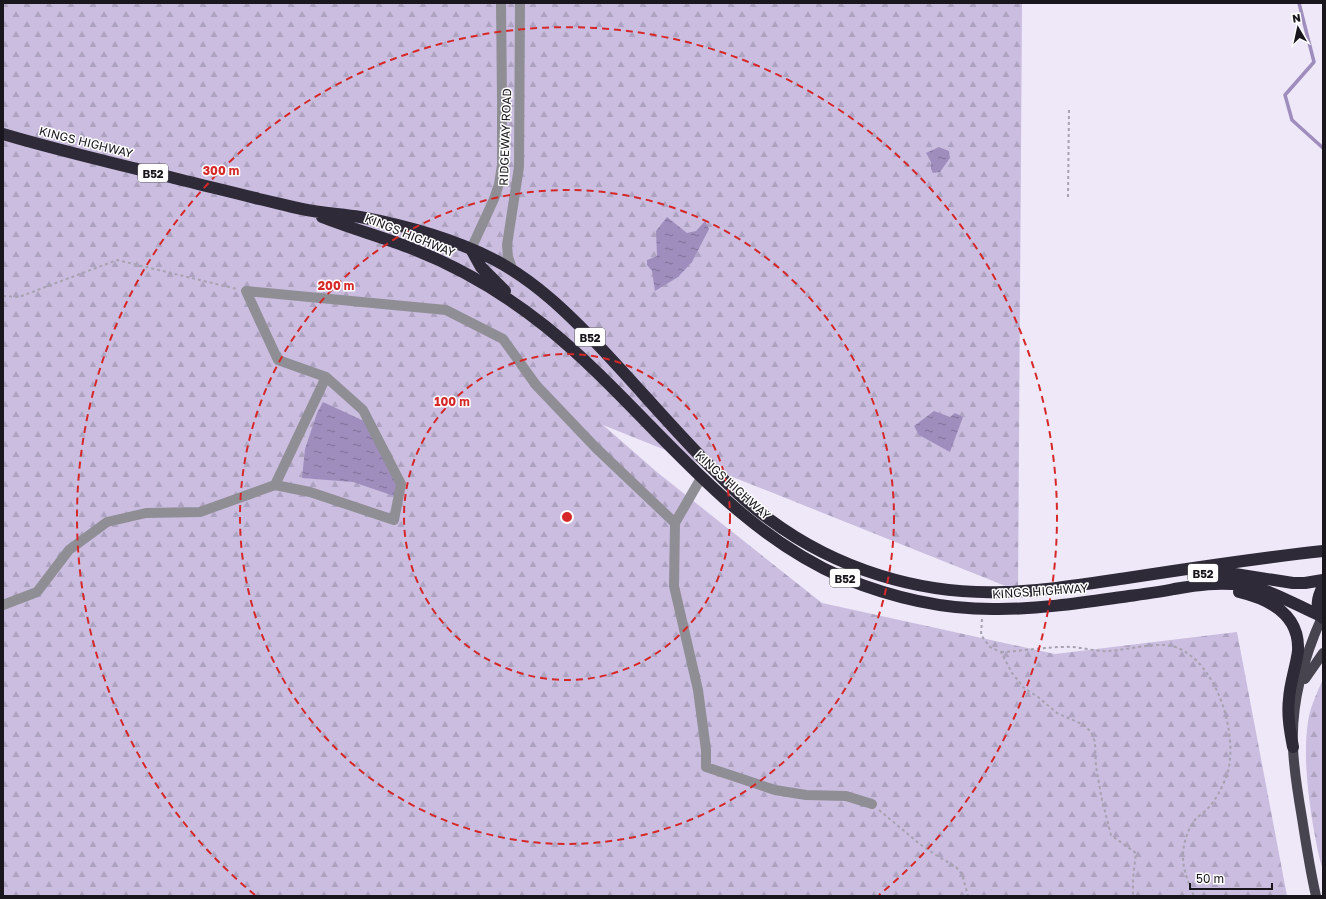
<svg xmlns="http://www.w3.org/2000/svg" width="1326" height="899" font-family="'Golos Text',sans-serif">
<defs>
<pattern id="forest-firs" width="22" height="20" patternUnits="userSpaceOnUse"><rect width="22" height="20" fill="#cabde0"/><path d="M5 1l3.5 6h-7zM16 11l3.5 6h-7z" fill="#ada2c0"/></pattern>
<pattern id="water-ripples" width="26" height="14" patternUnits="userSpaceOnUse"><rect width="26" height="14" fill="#9f8dbd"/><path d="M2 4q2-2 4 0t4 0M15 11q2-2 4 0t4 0" fill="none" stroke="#817299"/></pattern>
</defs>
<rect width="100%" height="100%" fill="#eee8f8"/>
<path fill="url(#forest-firs)" d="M3,3H1022L1018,591L603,425L658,473L822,603L1055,654L1237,632L1287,896H3Z
M1323,679V870C1318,855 1316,841 1313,825C1308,793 1303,755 1308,722C1310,707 1317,693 1323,679Z"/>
<path fill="url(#water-ripples)" d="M939,147L949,151L950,158L940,172L933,173L931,169V162L926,153Z
M667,217L687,233L696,231L705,221L709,229L692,262L678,277L655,291L652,271L647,265V260L657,256L656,231Z
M323,402L366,422L403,479L394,496L353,482L302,478L305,449L317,413Z
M934,411L950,417L955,413L963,417L950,452L919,435L914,426Z"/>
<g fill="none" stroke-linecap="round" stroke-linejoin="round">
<path stroke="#9f8dbd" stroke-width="3.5" d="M1299,3L1314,62L1285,95L1292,120L1323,148"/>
<path stroke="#a7a2af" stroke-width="2" stroke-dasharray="3 3" stroke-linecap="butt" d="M1068,197L1069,109
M3,296L19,297L117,260L237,289
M982,619L981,635L990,647L1001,652L1012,673L1024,688L1038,697L1057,713L1084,725L1091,732L1095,742L1096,767L1102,800L1111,835L1136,853L1133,878V896
M1001,652C1025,651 1049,646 1073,647C1085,648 1098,652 1109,651C1129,650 1160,640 1178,648C1218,665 1239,736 1227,775C1223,785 1217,799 1209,807C1205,812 1198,816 1194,821C1185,834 1181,852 1184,867C1186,877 1190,887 1194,896
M879,810L921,845L936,855L956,867L962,874L968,896"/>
<path stroke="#908e95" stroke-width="10" d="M471,249L494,199L499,184L502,165V99L501,3
M513,271L508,257L507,245L519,167L520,3
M701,478L675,523L674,586L698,690L706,750V767L775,790L806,795L846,796L872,804
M275,485L326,377
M3,605L37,592L69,550L107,522L146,513L200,512L275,485L310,492L394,520L401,484L363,410L326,377L278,360L246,291L446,310L503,339L536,385L596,448L675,523"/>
<path stroke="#48444f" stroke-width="10" d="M1305,679L1323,653
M1316,896C1310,870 1306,844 1302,818C1298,795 1294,771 1293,748C1291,704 1304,657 1322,617"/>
<path stroke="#2f2a37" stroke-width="12" d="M3,134C57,150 112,163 166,176C197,184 228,191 259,199C273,202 287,206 302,209C321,213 341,214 360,217C403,225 453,239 493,259C535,281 568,313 600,347C635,384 668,423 704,460C725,481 745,502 769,519C836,569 920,595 1003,592C1045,591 1086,584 1127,578C1192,568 1257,558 1323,551
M322,217C352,229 383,237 413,249C461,268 505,294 545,326C647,408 721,525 844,578C893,598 946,610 999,609C1043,609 1086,602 1129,596C1144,594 1160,592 1174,589C1198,585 1218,582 1242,585C1271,589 1295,605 1321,616
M471,249L481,267L505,291
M1206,573L1235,574L1293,583H1305L1323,580
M1323,587C1317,597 1315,609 1323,618
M1239,592C1269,599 1300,614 1298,651C1296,667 1290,682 1289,699C1287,715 1290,731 1293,747"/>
</g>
<g fill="none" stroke="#d62828" stroke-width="2" stroke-dasharray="7 5">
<circle cx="567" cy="517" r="163"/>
<circle cx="567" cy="517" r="327"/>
<path d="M255 895A490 490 0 1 1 879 895"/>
</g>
<g text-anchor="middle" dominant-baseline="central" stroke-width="3" stroke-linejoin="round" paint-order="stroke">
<g fill="#fff" stroke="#5e5d61" stroke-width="1">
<rect x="138" y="164" width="30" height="18" rx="3"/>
<rect x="575" y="328" width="30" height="18" rx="3"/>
<rect x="1188" y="564" width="30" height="18" rx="3"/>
<rect x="830" y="569" width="30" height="18" rx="3"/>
</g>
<g font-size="11" font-weight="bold" fill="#19171d">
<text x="153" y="173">B52</text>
<text x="590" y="337">B52</text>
<text x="1203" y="573">B52</text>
<text x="845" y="578">B52</text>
</g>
<g font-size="12" fill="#19171d" stroke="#fff">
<text transform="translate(505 137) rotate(-88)">RIDGEWAY ROAD</text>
<text transform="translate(86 142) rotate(14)">KINGS HIGHWAY</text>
<text transform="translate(410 235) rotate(22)">KINGS HIGHWAY</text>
<text transform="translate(733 485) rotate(42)">KINGS HIGHWAY</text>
<text transform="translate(1040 591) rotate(-4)">KINGS HIGHWAY</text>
</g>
</g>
<circle cx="567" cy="517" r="6" fill="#d62828" stroke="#fff" stroke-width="2"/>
<g font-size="12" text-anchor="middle" font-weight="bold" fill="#d62828" stroke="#fff" stroke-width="3" stroke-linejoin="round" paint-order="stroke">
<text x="221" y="175">300 m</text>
<text x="336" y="290">200 m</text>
<text x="452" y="406">100 m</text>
</g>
<rect width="1326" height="899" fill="none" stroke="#19171d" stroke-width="8"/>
<g transform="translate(1298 28) rotate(351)" stroke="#ffffff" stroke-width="3" paint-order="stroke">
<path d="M0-3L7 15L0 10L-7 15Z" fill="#19171d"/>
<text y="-6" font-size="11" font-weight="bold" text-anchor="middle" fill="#19171d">N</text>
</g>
<path d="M1190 883v6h82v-6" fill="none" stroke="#19171d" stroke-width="2"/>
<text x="1196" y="883" font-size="12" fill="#19171d" stroke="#ffffff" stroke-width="3" paint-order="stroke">50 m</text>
</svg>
